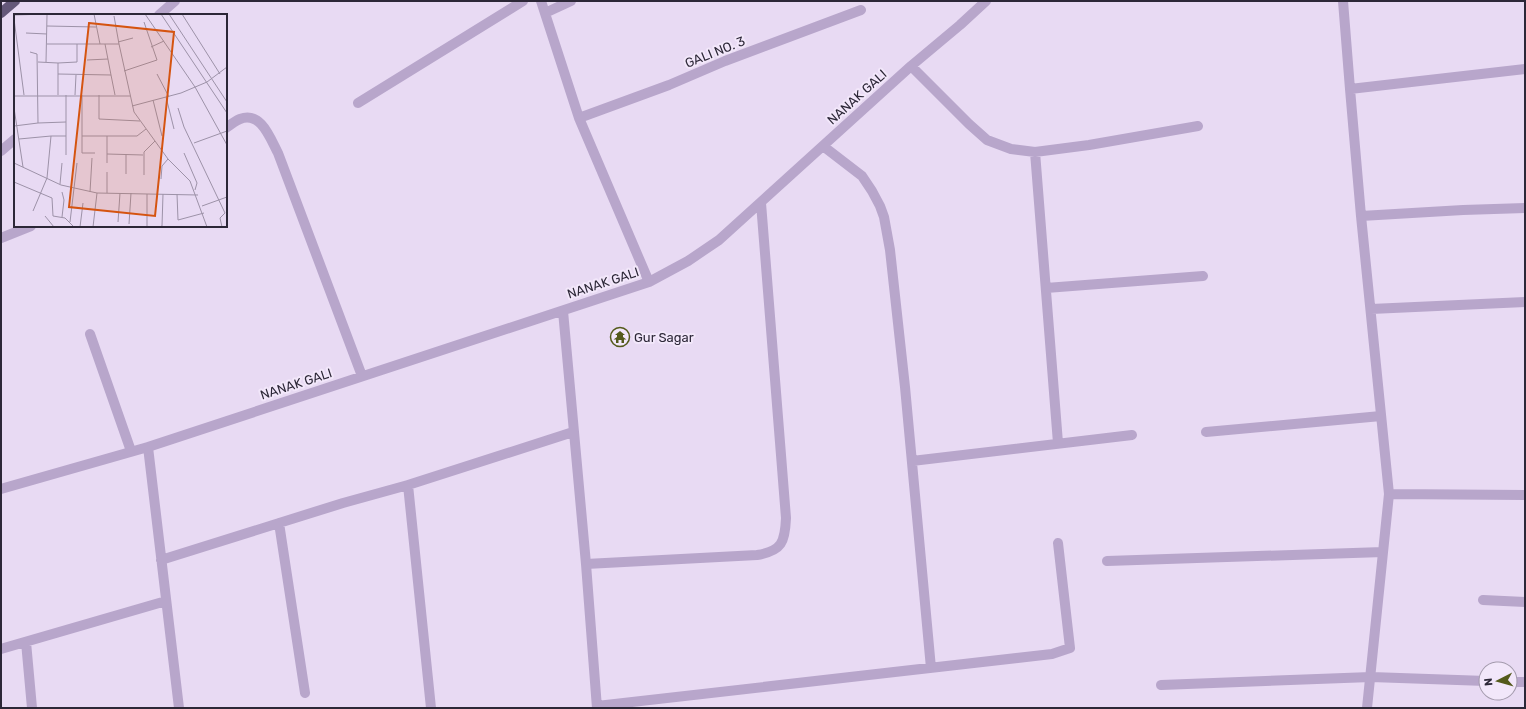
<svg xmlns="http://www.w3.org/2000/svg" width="1526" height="709" font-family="Rubik,sans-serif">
<rect width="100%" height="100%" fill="#e8daf3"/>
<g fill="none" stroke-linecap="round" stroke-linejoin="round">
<path stroke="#b8a6cb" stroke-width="10" d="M541,1L579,118L649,282
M1343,1L1350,89L1361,216L1389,494L1367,708
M545,13L571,1
M159,15L175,1
M911,66L969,124L987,140L1011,149L1035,152L1089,145L1198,126
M1350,89L1525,69
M358,103L523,1
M579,118L669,85L725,61L861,10
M226,128C230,125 235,121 240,119C261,111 270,138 278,153L362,376
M823,146L862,176L872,191L880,206L884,217L890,250L905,387L931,668
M1,151L15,139
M1035,152L1058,443
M1361,216L1463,210L1525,208
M1,238L31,226
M1046,288L1203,276
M1371,309L1525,302
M563,311L586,564L597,708
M90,334L131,451
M1206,432L1381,416
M148,447L649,282L688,261L719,240L911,66L960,25L986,1
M912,461L1132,435
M1,489L148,447L179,708
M1389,494L1525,495
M279,523L305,693
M161,560L343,503L408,485
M1107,561L1383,552
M586,564L757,555C782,551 785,542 786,518L761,203
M1483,600L1525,602
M26,642L32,708
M1,649L166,601
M1510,682H1525
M1161,685L1371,677L1486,681
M597,706L1052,654L1070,648L1058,543
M431,708L408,485L573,432"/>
<path stroke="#645879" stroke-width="10" d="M1,13L15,1"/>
</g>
<defs>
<symbol id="temple-ring" viewBox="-11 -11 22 22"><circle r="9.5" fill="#f2e7fa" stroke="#545a1b" stroke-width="1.5"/><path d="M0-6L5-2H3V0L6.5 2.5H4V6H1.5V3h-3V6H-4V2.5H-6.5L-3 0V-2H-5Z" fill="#545a1b"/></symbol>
</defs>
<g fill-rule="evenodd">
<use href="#temple-ring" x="609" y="326" width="22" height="22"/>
</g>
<g text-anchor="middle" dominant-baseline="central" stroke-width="4" stroke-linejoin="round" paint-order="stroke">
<g font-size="13" fill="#2c2737" stroke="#f2e7fa">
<text transform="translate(715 52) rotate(-22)">GALI NO. 3</text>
<text transform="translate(857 97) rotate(-42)">NANAK GALI</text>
<text transform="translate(603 283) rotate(-18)">NANAK GALI</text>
<text transform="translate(296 384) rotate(-18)">NANAK GALI</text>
</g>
<g font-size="13" fill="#2c2737" stroke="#f2e7fa" text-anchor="start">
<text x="634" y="337">Gur Sagar</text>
</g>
</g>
<g transform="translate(14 14)">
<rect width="213" height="213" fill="#e8daf3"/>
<path fill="none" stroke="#9d92a8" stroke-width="1" d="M80,0L86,30M91,0H111M131,0L181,73L213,131M147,0L213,99M155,0L213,88M168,0L206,60M0,1L33,0M0,5L10,81M33,12L82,13M12,19L33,20M104,28L119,24M33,30H105L100,2M91,30L97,61M105,30L120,98L154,145L176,167L193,213M137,33L150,27M73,46L94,45M24,48L44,49V81M32,48L33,1M44,49L63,48V30M110,57L143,46L130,8M44,60L97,61L101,81M143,60L155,83M52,81V108M61,81L62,61M68,81V139H81M85,81V105L126,107M0,82H116M152,83L160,115M139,86L148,122M118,92L167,79L193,68L213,53M0,94L9,153M164,94L170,113L211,199L206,204L208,213M24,109L52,108V141M0,112L24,109L23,40L16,38M37,122H52M68,122H123L132,115M93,122V149M5,125L37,122L33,164L19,197M180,129L213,117M170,139L183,169L181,176M93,140L129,141M0,149L47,171L83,179L184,181M112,160V140M130,161V138L141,127M147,165L148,152L154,145M0,168L38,184L39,202L51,204L60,213M46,170L48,149M76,178L78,144M93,179V158M133,180V213M163,180L164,206L190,199M188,192L213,183M31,202L40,213M48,203L50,186L48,178M56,208L63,149M104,208L106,179M115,210L117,179M66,213L69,189M79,213L83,179M146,213L148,212L149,180"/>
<path fill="#d55410" fill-opacity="0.15" stroke="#d55410" stroke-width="2" d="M75,9L160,18L141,202L55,193Z"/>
<rect width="213" height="213" fill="none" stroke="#2c2737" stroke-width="2"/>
</g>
<rect width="1526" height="709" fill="none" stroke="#2c2737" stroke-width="4"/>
<g transform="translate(1498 681) rotate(264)"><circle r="19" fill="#f2e7fa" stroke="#a39aac"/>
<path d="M0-3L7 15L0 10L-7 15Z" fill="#545a1b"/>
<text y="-6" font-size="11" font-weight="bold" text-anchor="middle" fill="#2c2737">N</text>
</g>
</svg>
